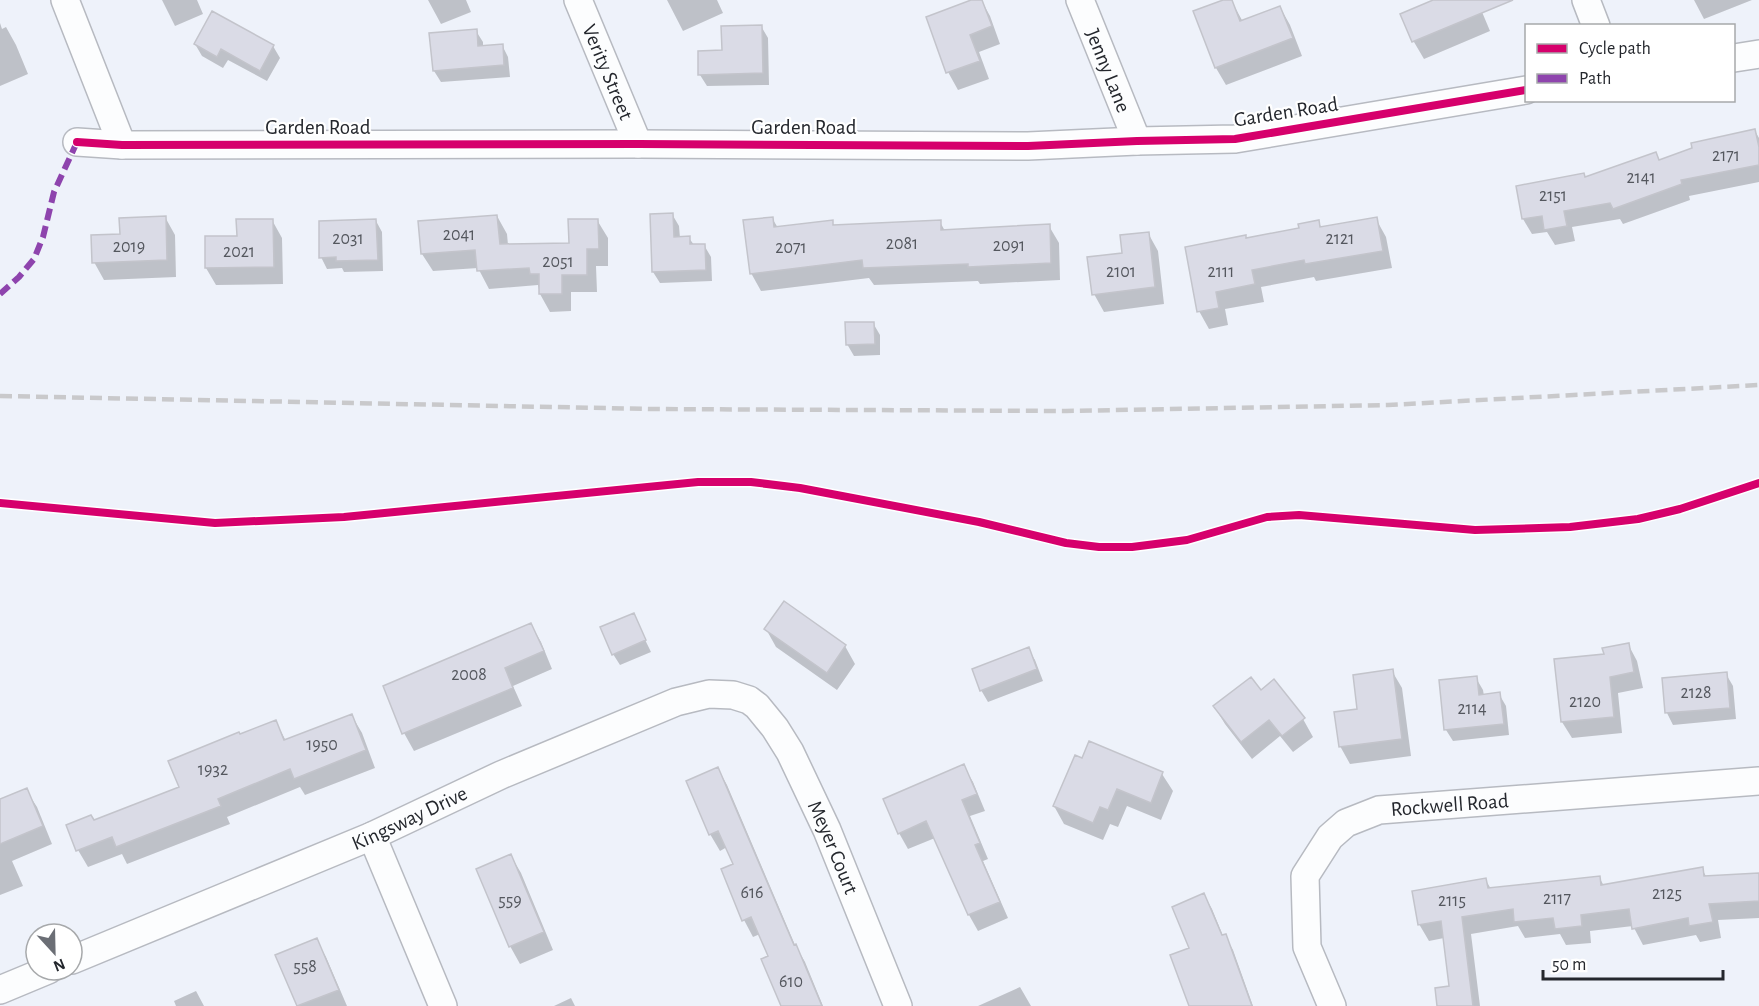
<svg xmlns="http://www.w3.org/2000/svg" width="1759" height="1006" font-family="'Alegreya Sans',sans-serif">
<rect width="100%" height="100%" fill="#eef2fa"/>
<path fill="#0003" d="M162,0H197L203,14L175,26Z
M428,0H466L471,12L441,24Z
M667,0H717L723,13L683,31Z
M975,0H981L990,16L1000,44L979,52L989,79L958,90L948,72L928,18Z
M1227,0H1231L1243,22L1280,7L1290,25L1302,56L1226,85L1216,68L1195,12Z
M1435,0H1477L1490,31L1424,59L1414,42L1402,15Z
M1694,0H1752L1704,19Z
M0,23L2,29L6,27L16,45L28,74L0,86Z
M761,26L768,38L769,85L707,86L700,75Z
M476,31L483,42V47L502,45L508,57L510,77L441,82L434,71Z
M195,44L273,46L280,58L267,81L228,60L223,68L202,56Z
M1755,131L1759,138V182L1689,196L1690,200L1623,224L1620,219L1572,227L1575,241L1555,245L1547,232L1532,234L1523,219L1586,178L1655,153L1660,162Z
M672,214L679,226L680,238H689L694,245H704L711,257L712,281L660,283L653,272Z
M497,216L507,234L508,245H570L597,220L608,238V266H596L597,292H571V311L550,312L540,294L538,285L489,289L478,268L433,271L422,254L420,222Z
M165,217L175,235L176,277L104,280L94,262L122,235Z
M772,218L778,228L832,222L834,226L940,222L945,231L1049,226L1059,243L1060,280L980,284L978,281L874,285L869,278L761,291L751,273Z
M1376,219L1386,237L1392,268L1316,281L1314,277L1261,287L1264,302L1225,309L1228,325L1209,329L1199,311L1247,240L1300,230L1318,222L1322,228Z
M272,220L282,238L283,284L216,285L206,268Z
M376,221L382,232L383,271L344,272L342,268L327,269L321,257Z
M1148,233L1158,251L1164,304L1104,312L1094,294L1124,254Z
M873,323L880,335V355L854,356L847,344Z
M633,615L651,652L620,665L613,654Z
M531,625L541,642L552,669L513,686L522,706L414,751L404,733L384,687Z
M766,629L845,646L855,664L837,690L776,647Z
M1628,644L1637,661L1643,688L1618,693L1622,733L1572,738L1562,722L1605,655Z
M1028,649L1035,660L1043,681L988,702L981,690Z
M1392,671L1402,688L1411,756L1350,764L1340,746Z
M1726,674L1733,686L1736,719L1673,725L1667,713L1664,679Z
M1476,678L1483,690L1484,696L1499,694L1506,706L1509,735L1453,741L1446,730Z
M1260,692L1303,719L1313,737L1293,752L1280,736L1252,759L1225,724L1214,706Z
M352,716L362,733L375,768L305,795L300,787L227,817L230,824L127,864L122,854L88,867L78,850L94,822L181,788L240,736L276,722L286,741Z
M1090,743L1162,774L1173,791L1161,820L1127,806L1118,827L1110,824L1103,840L1064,824L1054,806L1083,760Z
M963,766L973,782L985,811L970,816L988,859L983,861L1008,918L978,931L969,915L935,838L908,849L899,833Z
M718,769L727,785L795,945L805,962L823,1006H782L770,957L760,934L753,937L744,920L723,870L735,865L727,847L720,851L710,834Z
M26,790L37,807L52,844L12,861L23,886L0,895V801Z
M511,856L521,873L553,950L520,964L510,946Z
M1702,869L1707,878L1759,875V918L1718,920L1721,938L1700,942L1696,935L1643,945L1633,926L1590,931L1591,943L1566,945L1560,934L1525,938L1518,926L1471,934L1480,1006H1439L1451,987L1444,938L1429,941L1419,924L1485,879L1491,889L1599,877L1604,886Z
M1204,895L1212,909L1223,936H1225L1233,950L1253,1006H1192L1191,949Z
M316,939L326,957L347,1006H298L277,956Z
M1020,987L1031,1006H978Z
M196,991L204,1006H176L174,1001Z
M571,998L575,1006H554Z"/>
<path fill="#dadbe6" stroke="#c3c4cb" stroke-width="1.5" d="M971,0H982L992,26L970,35L980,61L946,73L926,17Z
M1223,0H1232L1240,21L1280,6L1293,38L1215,68L1193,11Z
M1433,0H1513L1412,42L1400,14Z
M212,11L274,45L260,71L221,49L217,57L194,44Z
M762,25L763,73L698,75V51L722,50L721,26Z
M477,29L478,46L503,44L504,65L433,71L429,33Z
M1755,129L1759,147V165L1681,180L1682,184L1613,209L1610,203L1564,211L1567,226L1544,230L1542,216L1522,219L1516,186L1584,173L1585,177L1656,152L1659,160L1692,148L1691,143Z
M673,213L674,237L690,236V244H705L706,270L652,272L650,214Z
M497,215L500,244L569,243L568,219H598L599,249H587V275H562V294H539V274H530L529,268L477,271L475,250L421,254L418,221Z
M166,216L167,260L92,263L91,235L120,234L119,218Z
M773,217L774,227L833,220V225L941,220V230L1050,224L1051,263L968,267V264L863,268L862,260L750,274L743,220Z
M1377,217L1383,251L1305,264L1304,260L1252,270L1255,284L1216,292L1219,308L1197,312L1185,247L1246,235V238L1299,228L1298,224L1319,220L1320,227Z
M236,219H273L274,267L205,268V236H237Z
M376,219L378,260L336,261V257L319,258V221Z
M1149,232L1155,287L1092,295L1087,257L1122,253L1120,235Z
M845,322H874L875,344L846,345Z
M784,601L846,645L827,673L764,629Z
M634,613L646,640L612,655L600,627Z
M531,623L544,651L505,668L513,688L402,734L383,686Z
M1629,643L1634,672L1610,677L1614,717L1561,722L1554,659L1604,654L1602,648Z
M1029,647L1037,669L980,691L972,669Z
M1393,669L1402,739L1339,747L1334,712L1357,709L1353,675Z
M1727,672L1730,708L1665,713L1662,678Z
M1477,676L1479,695L1500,692L1504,724L1444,730L1439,680Z
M1251,677L1261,690L1274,679L1305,718L1282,736L1269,720L1241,742L1213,706Z
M352,714L366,750L294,779L290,769L218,799L221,806L116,847L112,837L76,851L66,825L91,815L94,820L179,787L168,761L239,732L240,734L276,720L284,740Z
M1089,741L1163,772L1151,803L1117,789L1108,810L1100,807L1093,823L1053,806L1075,755L1082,758Z
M964,764L977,794L962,800L980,843L975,845L1000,902L968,915L926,821L898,834L883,799Z
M718,767L794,945L796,944L822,1006H781L761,959L768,956L751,917L742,921L721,869L733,864L718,831L709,835L686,781Z
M27,788L43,826L0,844V799Z
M511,854L544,932L509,947L476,869Z
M1703,867L1704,876L1759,873V901L1709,904L1713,922L1689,926L1688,918L1632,929L1629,909L1581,915L1582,926L1555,929L1553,918L1514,922L1513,909L1462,917L1473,1006H1437L1435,988L1449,986L1441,921L1418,925L1412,891L1486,878L1488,888L1600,876L1601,885Z
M1204,893L1222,935L1226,934L1252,1006H1189L1170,955L1189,948L1172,907Z
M317,938L339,990L297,1006L275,955Z"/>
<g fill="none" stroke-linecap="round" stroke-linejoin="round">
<defs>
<g id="street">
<path d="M65,0L122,145"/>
<path id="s1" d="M578,0L638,144"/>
<path id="s2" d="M1080,0L1137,141"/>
<path d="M1586,0L1596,26"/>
<path d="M1734,58L1759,54"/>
<path d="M77,142L122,145L638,144L1028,146L1137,141L1235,139L1526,90"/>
<path d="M372,836L443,1006"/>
<path id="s3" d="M72,960L372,836L501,775L676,702L709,694L733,695L749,700L757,706L775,728L790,752L827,830L898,1006"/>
<path d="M0,990L48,970"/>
<path id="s4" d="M1332,1006L1307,947L1305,876L1330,837L1346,823L1379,810L1759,781"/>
</g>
</defs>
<use href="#street" stroke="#b7bac1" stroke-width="30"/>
<use href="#street" stroke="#fcfdfe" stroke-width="27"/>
<path stroke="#c9c9cb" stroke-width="4.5" stroke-dasharray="12 6" stroke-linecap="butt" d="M0,396L652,409L1066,411L1388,405L1759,385"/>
<path stroke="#8e44ad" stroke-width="6" stroke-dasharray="12 6" stroke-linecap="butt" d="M0,294L19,277L34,259L43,237L54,192L77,142"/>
<defs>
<path id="cycleway" d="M77,142L122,145L638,144L1028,146L1137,141L1235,139L1526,90
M0,503L215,523L344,517L698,482H751L800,488L979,522L1066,543L1099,547H1132L1187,540L1267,517L1299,515L1475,530L1570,527L1638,519L1680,509L1759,483"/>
</defs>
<use href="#cycleway" stroke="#fff" stroke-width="11"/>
<use href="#cycleway" stroke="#d6006c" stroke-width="8"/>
</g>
<g text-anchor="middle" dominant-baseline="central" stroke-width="4.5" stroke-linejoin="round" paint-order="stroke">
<g font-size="18" fill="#54575e">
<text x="1726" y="156">2171</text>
<text x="1641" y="178">2141</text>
<text x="1553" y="196">2151</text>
<text x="459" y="235">2041</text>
<text x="348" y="239">2031</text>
<text x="1340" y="239">2121</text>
<text x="902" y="244">2081</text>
<text x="1009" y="246">2091</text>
<text x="129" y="247">2019</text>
<text x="791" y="248">2071</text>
<text x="239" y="252">2021</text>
<text x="558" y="262">2051</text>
<text x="1121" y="272">2101</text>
<text x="1221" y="272">2111</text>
<text x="469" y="675">2008</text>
<text x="1696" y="693">2128</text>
<text x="1585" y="702">2120</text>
<text x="1472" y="709">2114</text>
<text x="322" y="745">1950</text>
<text x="213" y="770">1932</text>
<text x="752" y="893">616</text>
<text x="1667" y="894">2125</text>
<text x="1557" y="899">2117</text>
<text x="510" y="901">559</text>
<text x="1452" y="901">2115</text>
<text x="305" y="967">558</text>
<text x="791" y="982">610</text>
</g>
<g font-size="21" fill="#24272d" stroke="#fff">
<text stroke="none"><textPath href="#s2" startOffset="76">Jenny Lane</textPath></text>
<text stroke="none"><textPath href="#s1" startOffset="78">Verity Street</textPath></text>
<text transform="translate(1286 112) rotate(-9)">Garden Road</text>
<text x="318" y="127">Garden Road</text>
<text x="804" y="127">Garden Road</text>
<text stroke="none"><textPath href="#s4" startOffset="309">Rockwell Road</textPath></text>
<text stroke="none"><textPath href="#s3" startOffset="366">Kingsway Drive</textPath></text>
<text stroke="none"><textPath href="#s3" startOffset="903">Meyer Court</textPath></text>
</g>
</g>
<rect x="1525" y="24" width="210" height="78" fill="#ffffff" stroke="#a7a9ab" stroke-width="1.5"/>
<rect x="1537" y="44" width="30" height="9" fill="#d6006c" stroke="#a7a9ab" stroke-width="1.5"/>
<text x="1579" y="54" font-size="18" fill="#24272d">Cycle path</text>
<rect x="1537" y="74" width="30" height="9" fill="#8e44ad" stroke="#a7a9ab" stroke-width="1.5"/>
<text x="1579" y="84" font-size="18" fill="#24272d">Path</text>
<g transform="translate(54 952) rotate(158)"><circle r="28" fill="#ffffff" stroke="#a7a9ab" stroke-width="1.5"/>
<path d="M0-4.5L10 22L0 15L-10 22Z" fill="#6b6e75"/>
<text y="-9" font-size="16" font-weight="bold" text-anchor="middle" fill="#24272d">N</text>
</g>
<path d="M1543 970v9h180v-9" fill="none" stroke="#24272d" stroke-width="3"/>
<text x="1552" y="970" font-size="18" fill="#24272d" stroke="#ffffff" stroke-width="4.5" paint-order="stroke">50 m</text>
</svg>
